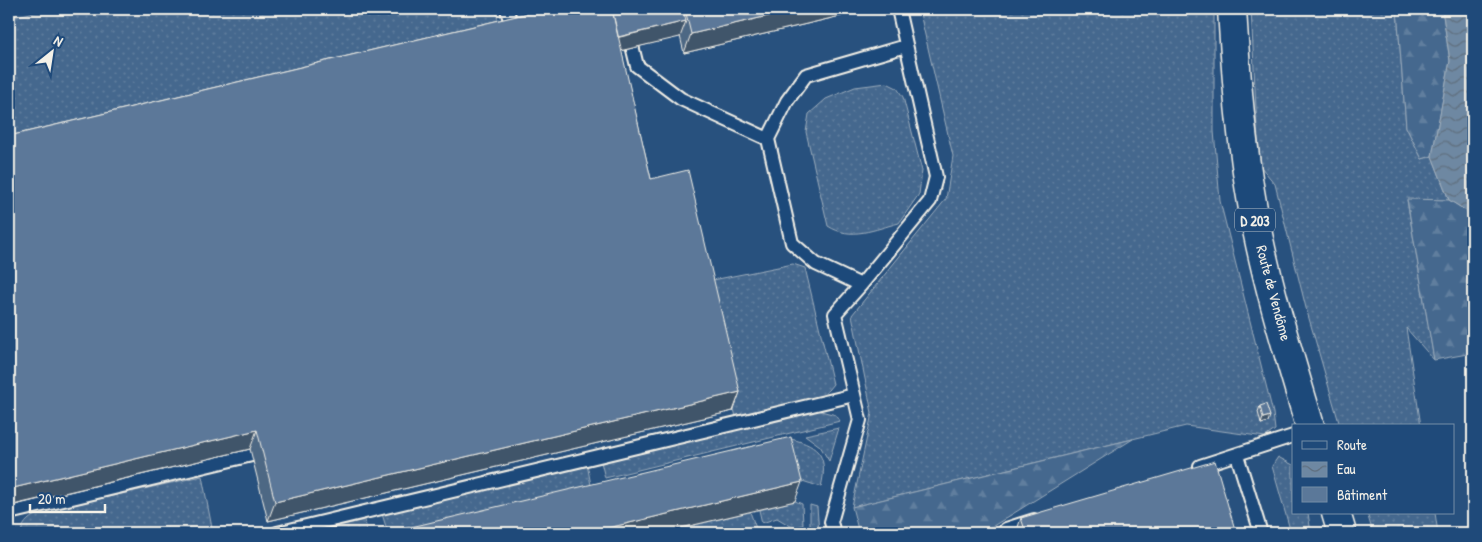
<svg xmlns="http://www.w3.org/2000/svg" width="1482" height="542" font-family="'Patrick Hand',sans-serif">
<defs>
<pattern id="grass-dots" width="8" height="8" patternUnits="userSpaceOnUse" patternTransform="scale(1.25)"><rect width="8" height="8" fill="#45688e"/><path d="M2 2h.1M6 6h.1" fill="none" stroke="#607e9e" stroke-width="1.8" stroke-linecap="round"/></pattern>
<pattern id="forest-firs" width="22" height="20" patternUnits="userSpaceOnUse" patternTransform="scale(1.25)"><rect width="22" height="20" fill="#45688e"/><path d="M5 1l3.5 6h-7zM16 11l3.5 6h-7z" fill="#607e9e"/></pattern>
<pattern id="water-waves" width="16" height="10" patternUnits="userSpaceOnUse" patternTransform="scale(1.25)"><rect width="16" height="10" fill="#6e88a2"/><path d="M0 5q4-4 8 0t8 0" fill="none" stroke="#5f6e7d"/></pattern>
</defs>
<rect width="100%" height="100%" fill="#28517e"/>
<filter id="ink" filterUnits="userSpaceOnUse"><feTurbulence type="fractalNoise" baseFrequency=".02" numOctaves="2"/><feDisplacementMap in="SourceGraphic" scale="10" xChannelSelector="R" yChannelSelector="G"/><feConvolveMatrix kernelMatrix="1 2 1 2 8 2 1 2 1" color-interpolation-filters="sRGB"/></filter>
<g filter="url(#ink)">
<path fill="url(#grass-dots)" stroke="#9cacbb" d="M48,9H495L503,36L9,153V18Z
M919,9H1214V131L1220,201L1273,413L1275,430L1265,437L1186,426L852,507L872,413L852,315L946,199L953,156Z
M1251,9H1397L1406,127L1422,159L1432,156L1449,200H1407L1434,360L1406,328L1421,426H1340L1306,308L1275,184L1261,167L1257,128Z
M887,83L897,88L903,97L922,171L919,194L899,223C875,229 851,241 828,226L806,132L809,114L826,99L855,87Z
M793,264L805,268L833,384L824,395L736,417L703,282Z
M817,410L836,415L840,421L605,478L601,462Z
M839,428L829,461L820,446L805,435Z
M791,439C821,446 828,458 821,487L790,477Z
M1278,457L1293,465V513H1308L1311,533H1291L1272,466Z
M587,464L594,501L388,533L382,514Z
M202,476L213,533H21C23,521 31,517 41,512Z
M795,501L802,504L803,525L794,528L777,518L762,523L759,510Z
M810,505L817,507L819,533H810Z
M750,512L757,531L774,527L787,533H660Z
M1367,513H1435L1438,533H1373Z
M365,520L367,533H309Z"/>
<path fill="url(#forest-firs)" stroke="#9cacbb" d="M1397,9H1442L1450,61L1432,156L1422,159L1406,127Z
M1407,199L1449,200L1473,215V353L1434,360Z
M1133,439L990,528L987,533H859L852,507Z"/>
<path fill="url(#water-waves)" stroke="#a4b2be" d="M1442,9H1473V215L1449,200L1432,156L1450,61Z"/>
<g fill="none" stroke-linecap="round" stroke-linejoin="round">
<defs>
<path id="lane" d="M507,9L513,33
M623,9L637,66L681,99L768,139
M898,9L936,177L930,201L861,285L816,264L792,243L768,139L787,101L806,75L906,46
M1237,455L1261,533
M1200,466L1293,436
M9,513L252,455
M277,533L854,395
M834,533L831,522L860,420L835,314L861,285
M1004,533L1006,529L1034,520"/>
<path id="primary" d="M1232,9C1236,76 1241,142 1253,209C1266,282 1289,355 1310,426
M1336,513L1342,533"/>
</defs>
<use href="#lane" stroke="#f4f1e8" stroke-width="16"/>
<use href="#primary" stroke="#f4f1e8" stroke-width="31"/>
<use href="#lane" stroke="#1f4a7a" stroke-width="12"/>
<use href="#primary" stroke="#1f4a7a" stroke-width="28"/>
</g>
<path fill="#4e6784" stroke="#f4f1e8" d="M546,9H870L684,53L680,36L621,51L651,179L740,392L733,411L268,521L250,449L9,506V136Z
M1260,406L1268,422L1261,424L1258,412Z
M1021,518L1236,533H1016Z"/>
<path fill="#40546b" stroke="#f4f1e8" d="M798,9H870L684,53L691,34Z
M686,21L680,37L611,53L616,38Z
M740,392L733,411L268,521L275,502Z
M1270,416L1268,422L1261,424L1263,418Z
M257,430L250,449L9,506V489Z
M802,482L795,501L660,533H587Z"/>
<path fill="#5b7899" stroke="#f4f1e8" d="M546,9H612L651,179L688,170L740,392L275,502L257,430L9,489V136Z
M612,9H683L686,21L618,37Z
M685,9H798L691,34Z
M1266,404L1270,416L1263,418L1260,406Z
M791,437L802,482L587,533H386Z
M1215,461L1236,533H1026L1021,518Z"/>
</g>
<g text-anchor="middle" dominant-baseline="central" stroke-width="5" stroke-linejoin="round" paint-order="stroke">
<rect fill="#1f4a7a" stroke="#b4bfc7" stroke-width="1" x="1235" y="208.5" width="40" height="23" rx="4"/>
<g font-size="14" font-weight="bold" fill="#f4f1e8">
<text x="1255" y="220">D 203</text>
</g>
<g font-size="15" fill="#f4f1e8" stroke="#1f4a7a">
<text transform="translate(1274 293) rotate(75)">Route de Vendôme</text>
</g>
</g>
<rect width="1482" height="542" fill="none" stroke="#1f4a7a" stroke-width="30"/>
<rect x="15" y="15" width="1452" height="512" fill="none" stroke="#f4f1e8" stroke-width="2" filter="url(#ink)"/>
<rect x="1292" y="424" width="162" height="90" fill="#1f4a7a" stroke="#748da6"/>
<rect x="1302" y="441" width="25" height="8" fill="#1f4a7a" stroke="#748da6"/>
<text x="1337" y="450" font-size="15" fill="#f4f1e8">Route</text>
<rect x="1302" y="462" width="25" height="15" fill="url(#water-waves)" stroke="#748da6"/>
<text x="1337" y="474" font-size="15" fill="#f4f1e8">Eau</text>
<rect x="1302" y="487" width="25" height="15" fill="#5b7899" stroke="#748da6"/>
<text x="1337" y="500" font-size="15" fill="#f4f1e8">Bâtiment</text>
<g transform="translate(52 52) rotate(30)" stroke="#1f4a7a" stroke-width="4" paint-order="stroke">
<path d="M0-4L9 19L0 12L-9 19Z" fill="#f4f1e8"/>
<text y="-8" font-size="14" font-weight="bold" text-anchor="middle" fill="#f4f1e8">N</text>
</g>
<path d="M30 504v8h75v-8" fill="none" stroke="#f4f1e8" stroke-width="2.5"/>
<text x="38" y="504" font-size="15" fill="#f4f1e8" stroke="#1f4a7a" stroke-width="4" paint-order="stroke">20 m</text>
</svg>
